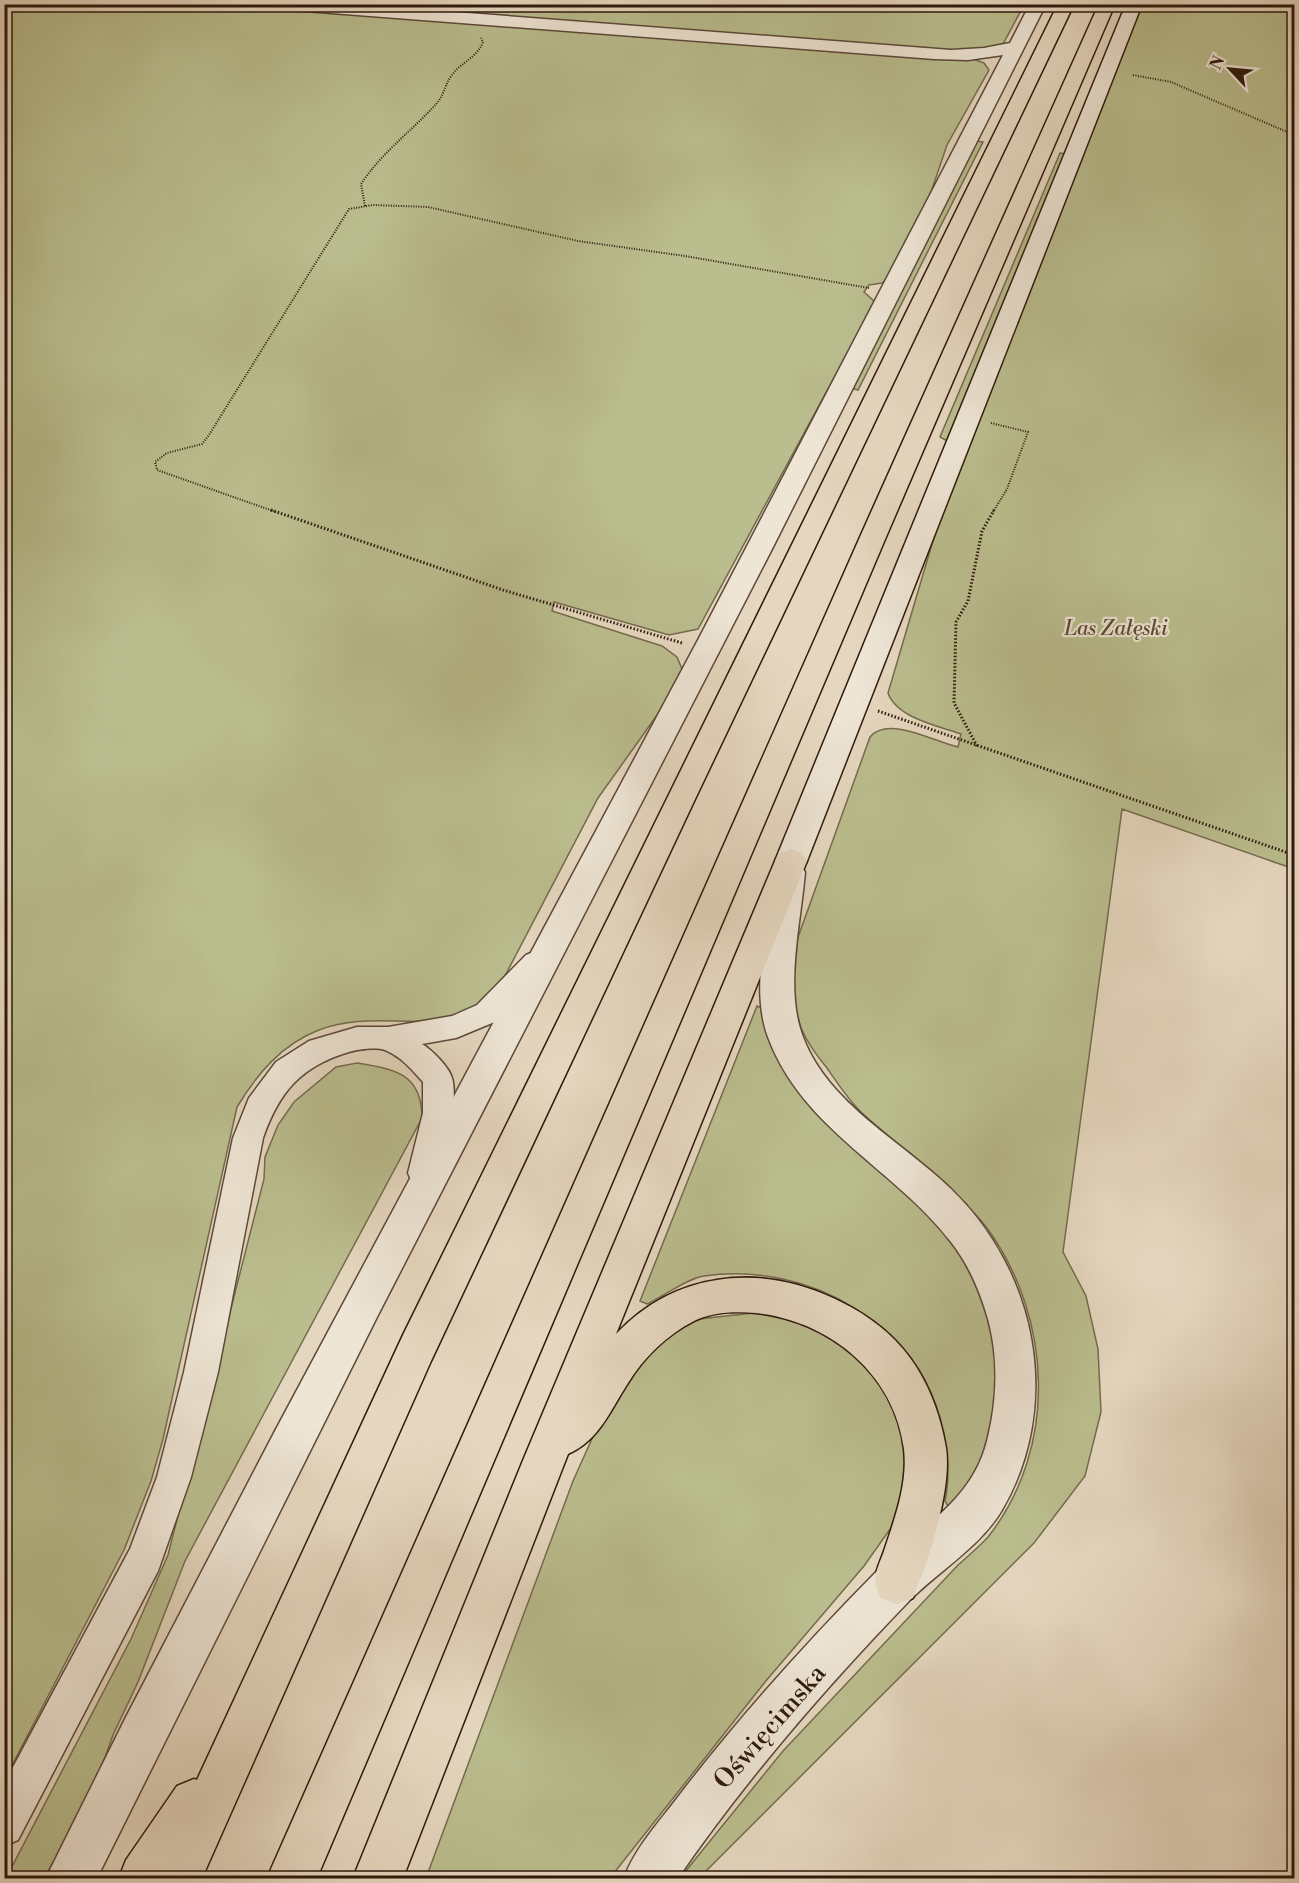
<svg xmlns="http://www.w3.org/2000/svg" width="1299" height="1883" font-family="'Libre Bodoni',serif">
<rect width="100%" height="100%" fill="#e5d7bf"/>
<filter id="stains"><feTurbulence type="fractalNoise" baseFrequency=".00333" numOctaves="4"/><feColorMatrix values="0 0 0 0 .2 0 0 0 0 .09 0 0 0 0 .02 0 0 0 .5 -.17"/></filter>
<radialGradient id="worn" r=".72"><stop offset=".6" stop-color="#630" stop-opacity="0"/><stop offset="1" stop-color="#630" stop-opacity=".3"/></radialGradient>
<path fill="#babd8e" stroke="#746b4d" stroke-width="1.5" d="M5,5H240L973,59L984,63L989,70L947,145L928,201L887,279L882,283L869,285L864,292L875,302L698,629L669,635L554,602L552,611L662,646L677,657L682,669L665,704L598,798L506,974C456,1052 389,1003 319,1030C282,1044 257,1074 237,1107L163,1439L151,1481L124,1550L5,1779Z
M317,5H1024L1002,46L988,52L863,47Z
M1142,5H1294V869L1122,809L1063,1252L1086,1296L1098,1349L1101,1412L1085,1476L1034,1543L699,1878H680L783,1751L958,1565C968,1556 979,1547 988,1537C1058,1448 1053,1319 987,1228C974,1210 955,1195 939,1180C914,1158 888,1137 863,1114C849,1101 838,1084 827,1068C817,1056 808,1044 802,1030C791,1003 792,968 797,940L870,737C888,715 935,742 958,747L961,734C938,726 897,718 888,693L932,544L966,447Z
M977,141L983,142L858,390L851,388Z
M1060,153L1065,154L947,441L940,437Z
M757,1006L762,1008L973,1267L1000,1344L995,1414L979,1465L954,1505L948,1506L945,1501C950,1479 948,1456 943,1433C921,1325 810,1261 704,1276C688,1278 662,1297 647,1304L640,1301Z
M357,1063C394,1069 422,1073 422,1118L185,1561L138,1682L113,1735L102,1766L77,1820L44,1878H6L131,1639L168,1555L264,1179L265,1157L278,1125L294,1102L336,1067Z
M770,1311L838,1337L870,1368L891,1395L904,1432L907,1493L893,1525L864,1566L765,1682L610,1878H426L573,1481L613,1392L667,1336L699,1319Z"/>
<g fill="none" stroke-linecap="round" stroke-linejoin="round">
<defs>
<path id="minor" d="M536,951L546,955L550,962L546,969L497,1021L456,1038L422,1044C432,1050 449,1067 452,1078C459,1101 444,1161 434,1182L423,1186L412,1182L408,1173L423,1113V1082C412,1070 402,1057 385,1050C376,1047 359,1049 349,1052C301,1066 279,1092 263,1138L218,1372L191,1477L158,1571L18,1840L4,1846V1784L130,1549L157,1477L184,1372L233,1138L249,1098L276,1062L309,1041L357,1027H388L452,1016L477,1005L526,955Z"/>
<path id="tertiary" d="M271,4H349L951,50L984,48L1010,43L1030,4H1046L772,549L378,1315L97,1878H46L126,1717L275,1431L698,640L1003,55L968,60L934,59L279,9Z
M789,860L800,864L805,872C801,922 784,989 803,1037C828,1104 902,1141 951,1189C1037,1272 1063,1405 1002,1510C980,1547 940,1570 910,1600C827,1686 746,1779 678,1878H624C635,1848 659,1822 678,1797C739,1717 807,1642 878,1570C918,1528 972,1502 987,1441C997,1402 999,1359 988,1319C980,1291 969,1265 951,1242C894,1168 802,1129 768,1037C750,989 768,922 773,872L778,864Z"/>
<path id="secondary" d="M1126,4H1142L807,861L802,869L791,873L780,869L775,861Z"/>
<path id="motorway" d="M1058,4H1074L696,797L431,1361L202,1878H119L126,1860L177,1786L194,1779L197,1780L403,1335Z
M1099,4H1115L886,537L317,1878H267L860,537Z
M791,849L802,853L807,861L616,1334C674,1272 758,1263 833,1298C859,1310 884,1326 903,1349C926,1376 940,1412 946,1448C952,1488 929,1560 913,1598L897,1604L881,1598C879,1593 875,1586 875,1581C875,1571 881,1560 884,1551C895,1518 908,1483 904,1449C894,1373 829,1321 756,1313C736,1311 711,1312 694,1321C667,1335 644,1357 628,1383C611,1409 599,1441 568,1454L403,1878H353L524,1458L775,861L780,853Z"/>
</defs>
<use href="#minor" stroke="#5c4839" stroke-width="3"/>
<use href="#tertiary" stroke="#5c4839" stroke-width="3"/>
<use href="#secondary" stroke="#2e190c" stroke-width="3"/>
<use href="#motorway" stroke="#2e190c" stroke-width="3"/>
<path stroke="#2e190c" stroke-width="2" stroke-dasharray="1 1.5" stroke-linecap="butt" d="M688,4L699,10
M1133,75L1171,82L1294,135
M365,206L361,184C382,152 412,131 437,103C444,95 445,84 452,75C461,62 477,58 483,42L481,38
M991,423L1028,432L1007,489L993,512
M276,512L157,470L155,462L167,453L202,444L209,435L349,209L373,205L428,207L578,241L685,256L869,288"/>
<path stroke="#2e190c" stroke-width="3" stroke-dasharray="1.5 2" stroke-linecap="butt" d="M271,510L503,590L682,643
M878,711L1294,855
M977,746L954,703L956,622L968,601L982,531L994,510"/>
<use href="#minor" fill="#eee5d5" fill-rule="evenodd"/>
<use href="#tertiary" fill="#eee5d5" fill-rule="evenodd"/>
<use href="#secondary" fill="#eee5d5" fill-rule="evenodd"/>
<use href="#motorway" fill="#e5d7bf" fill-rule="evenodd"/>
</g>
<g text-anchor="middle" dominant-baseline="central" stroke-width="4.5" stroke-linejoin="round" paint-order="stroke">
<g font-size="21" font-style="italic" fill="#584a33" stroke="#eee5d5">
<text x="1116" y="629">Las Załęski</text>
</g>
<g font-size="26" fill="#2e190c" stroke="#eee5d5">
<text transform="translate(770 1727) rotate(-49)">Oświęcimska</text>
</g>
</g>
<rect width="1299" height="1883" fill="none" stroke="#e5d7bf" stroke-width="24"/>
<rect x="6" y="6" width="1287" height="1871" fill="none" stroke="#2e190c" stroke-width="3"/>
<rect x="12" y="12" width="1275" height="1859" fill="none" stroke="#2e190c" stroke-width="1.5"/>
<g transform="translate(1230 69) rotate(296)" stroke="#eee5d5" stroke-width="4.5" paint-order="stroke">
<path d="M0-4.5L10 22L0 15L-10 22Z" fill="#2e190c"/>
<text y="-9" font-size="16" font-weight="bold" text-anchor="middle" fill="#2e190c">N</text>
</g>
<rect width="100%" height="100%" filter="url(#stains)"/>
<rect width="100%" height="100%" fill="url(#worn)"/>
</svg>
